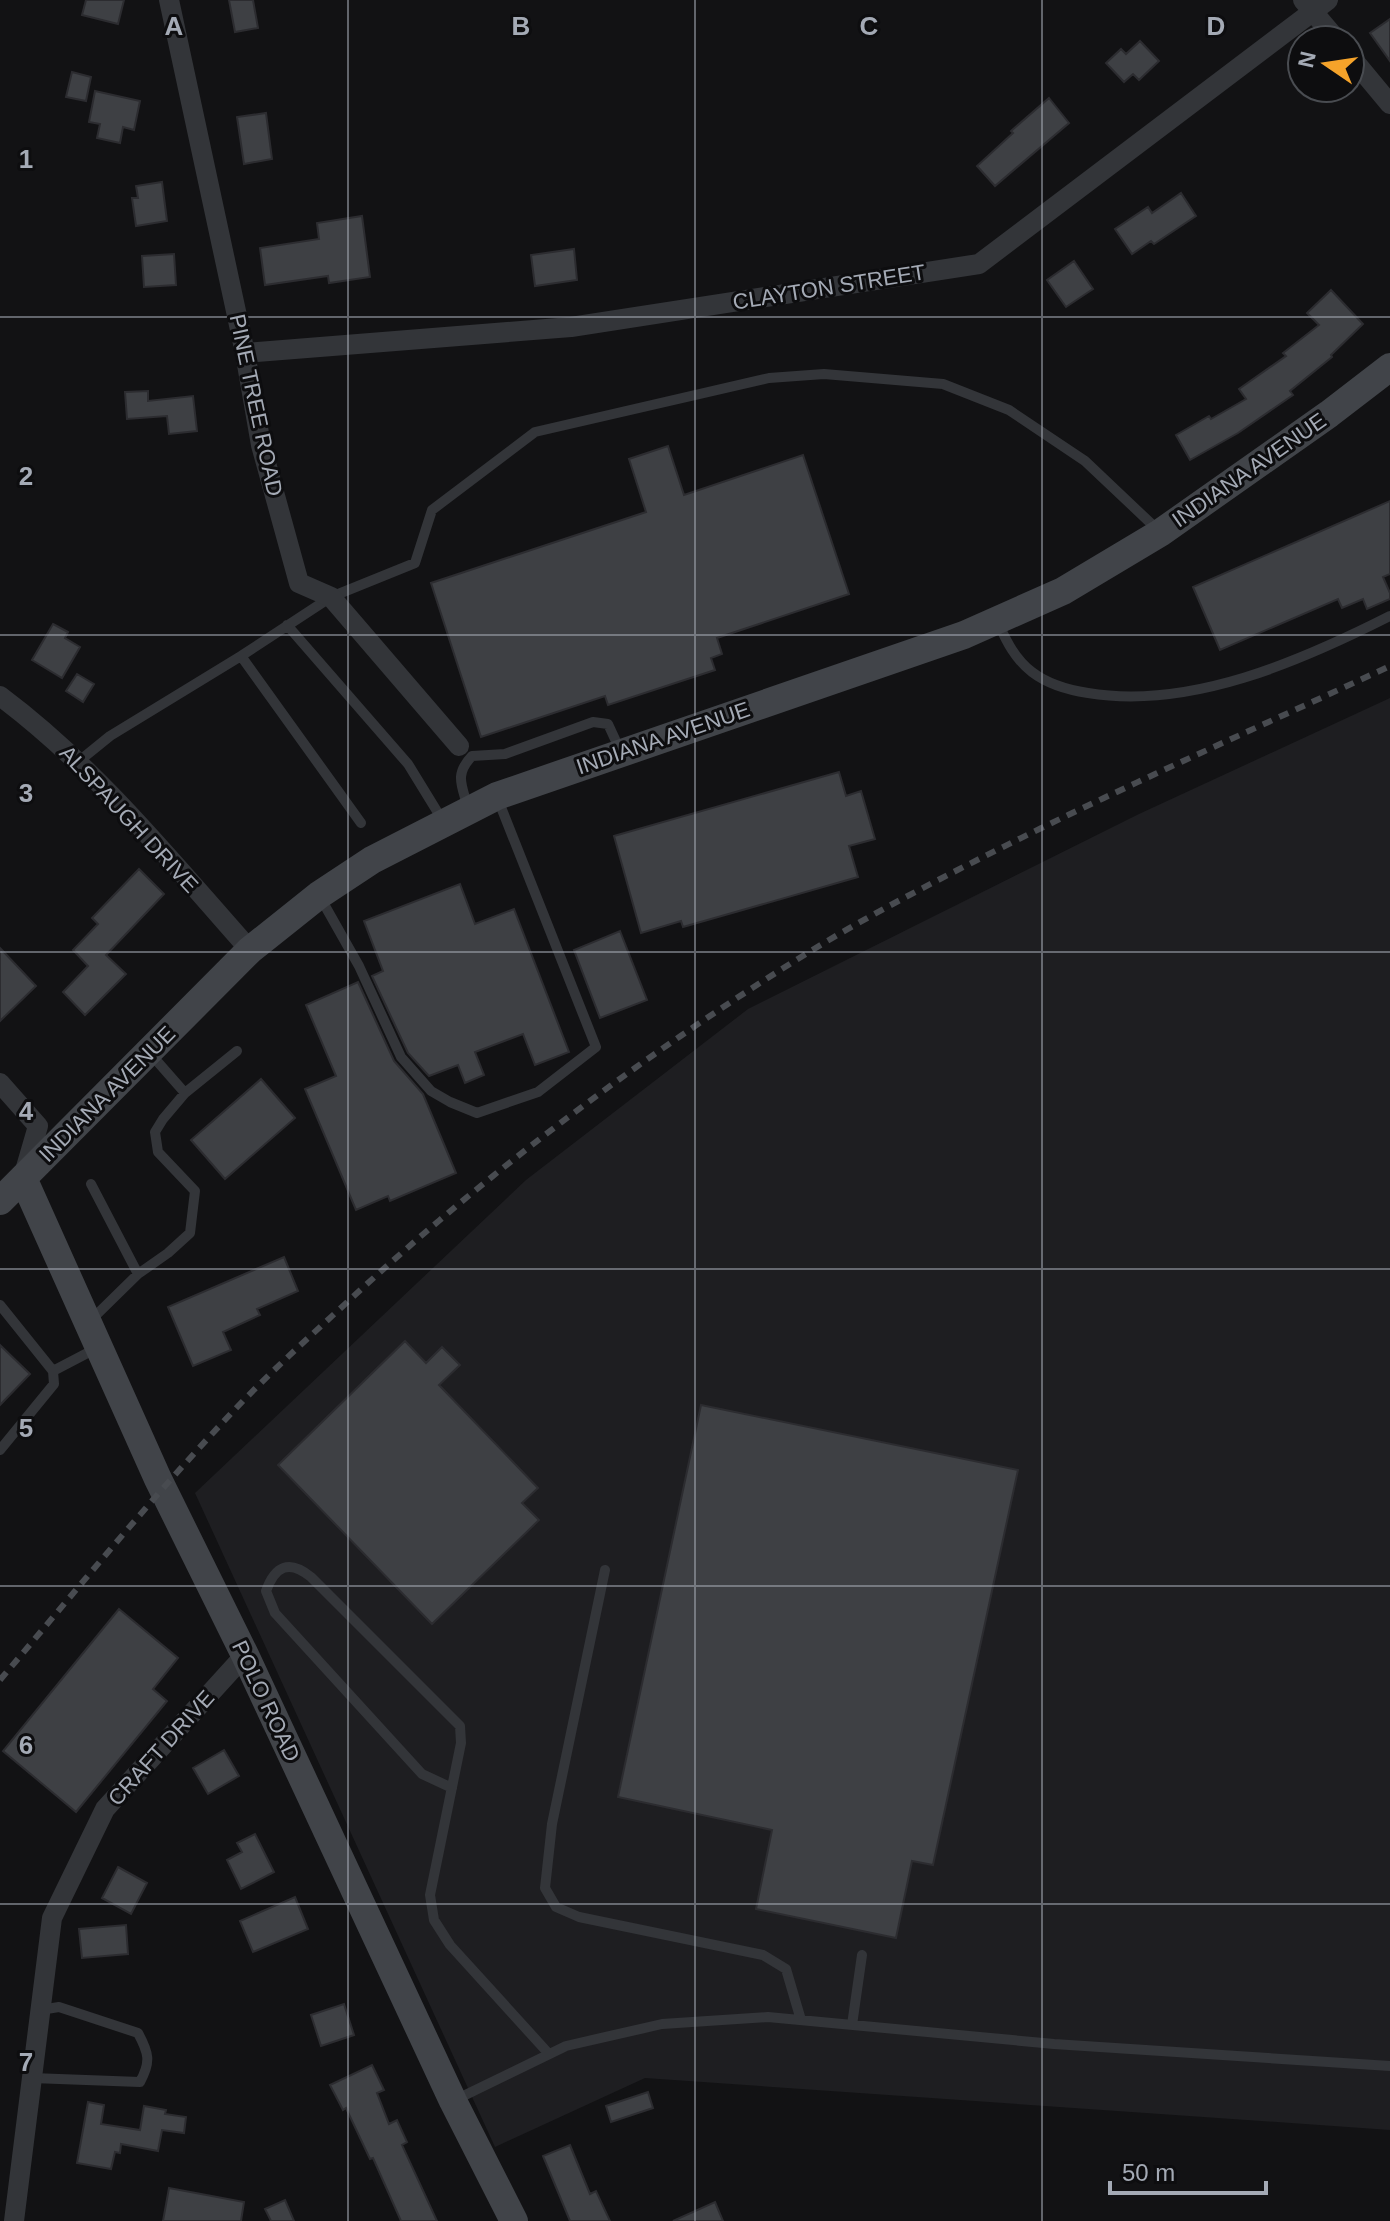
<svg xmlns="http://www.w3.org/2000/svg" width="1390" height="2221" font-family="Helvetica,sans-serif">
<rect width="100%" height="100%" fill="#121214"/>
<path fill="#1e1e21" d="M1390,698V2130L645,2078L495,2147L195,1493L526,1180L748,1009L1139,814Z"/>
<path fill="#3e4044" stroke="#2c2c30" stroke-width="2" d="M86,0H124L118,24L82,15Z
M229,0H253L258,28L235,32Z
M1390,19V61L1370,33Z
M1140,41L1159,61L1139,80L1133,74L1124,82L1106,63L1121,49L1126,54Z
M72,72L91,77L86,101L66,97Z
M95,91L140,101L134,130L123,127L120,143L97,138L100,124L89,122Z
M1049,98L1069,123L995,186L977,166L1013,133L1011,131Z
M266,113L272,159L244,164L237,117Z
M162,182L167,221L136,226L132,198H138L136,186Z
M1181,193L1196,216L1154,244L1151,241L1132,254L1115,229L1148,207L1152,213Z
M362,216L370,277L329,283L328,276L265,285L260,248L319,239L317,223Z
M574,249L577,280L535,286L531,255Z
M174,254L176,285L144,287L142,256Z
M1074,261L1093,289L1066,307L1047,280Z
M1331,290L1363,324L1331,355L1332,357L1290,391L1293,395L1238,433L1190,460L1176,435L1209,416L1211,419L1246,399L1239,389L1286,356L1283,353L1319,325L1307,313Z
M148,391V401L193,396L197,431L169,434L167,416L127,419L125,392Z
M668,446L684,495L803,455L849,594L717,638L722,654L711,658L715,670L608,705L605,696L481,737L431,583L646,512L629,459Z
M1390,501V574L1383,577L1390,593V599L1367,609L1363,599L1342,608L1338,599L1220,650L1193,587Z
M53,624L68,632L65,638L80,647L62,678L32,660Z
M77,674L94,684L83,702L66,691Z
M839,772L846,796L861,791L875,839L849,846L858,877L683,927L681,921L641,933L614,836Z
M139,869L164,894L106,955L126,974L85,1015L63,992L88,966L73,950L98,924L92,918Z
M460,884L475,924L514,909L569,1052L535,1065L523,1034L475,1052L484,1075L465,1083L458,1065L429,1076L408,1053L372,976L383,971L364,921Z
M620,931L647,1000L600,1018L574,950Z
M0,948L36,986L0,1021Z
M358,982L394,1061L423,1094L456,1173L390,1201L388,1196L356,1210L305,1089L336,1076L306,1005Z
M261,1079L295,1118L225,1179L191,1140Z
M284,1257L298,1291L257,1309L260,1315L223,1332L231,1350L193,1366L168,1307Z
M405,1341L426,1363L442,1347L460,1365L439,1385L538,1488L522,1503L539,1520L432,1624L278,1465Z
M0,1345L30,1374L0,1405Z
M701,1405L1018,1470L933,1865L912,1861L896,1938L756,1909L772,1830L618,1797Z
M119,1609L178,1658L153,1689L167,1701L76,1812L3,1751Z
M224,1750L239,1776L208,1794L193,1768Z
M255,1834L274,1872L241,1889L227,1860L242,1852L237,1843Z
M118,1867L147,1883L131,1914L102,1898Z
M295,1897L308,1929L253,1952L240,1921Z
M126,1925L128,1954L82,1958L79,1929Z
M344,2004L354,2035L321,2046L311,2015Z
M372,2065L384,2090L377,2093L389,2124L397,2120L407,2142L402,2145L437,2221H401L373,2158L370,2159L346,2108L343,2110L330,2085Z
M648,2092L653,2108L611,2122L606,2106Z
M88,2102L104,2105L101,2124L140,2130L144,2106L166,2110L165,2114L186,2117L184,2133L162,2130L158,2151L121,2144L120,2153L115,2152L111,2169L77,2163Z
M570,2145L590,2194L596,2191L610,2221H570L543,2156Z
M169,2188L244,2202L241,2221H163Z
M285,2200L294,2221H271L265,2209Z
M715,2202L723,2221H673Z"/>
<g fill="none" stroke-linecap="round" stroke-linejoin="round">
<path stroke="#333539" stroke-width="10" d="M998,623C1007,642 1015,659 1032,672C1049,685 1068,690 1088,693C1190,710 1301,661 1390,616
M287,625L408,764L443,821
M241,656L361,823
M78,762L110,736L241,656L331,597L415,563L432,510L535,432L769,378L824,374L943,384L1009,410L1085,461L1160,532
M468,808C462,785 454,775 472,756L505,754L593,722L608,724L620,750
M320,897L359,966L401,1057L431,1091L450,1102L477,1113L538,1092L596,1047L497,797
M185,1093L237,1051
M91,1184L138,1274
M0,1305L53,1371L54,1384L0,1450
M89,1322L138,1274L168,1253L190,1233L195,1191L158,1152L155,1132L163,1119L185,1093L149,1052
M53,1371L97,1348
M605,1570L552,1824L545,1888L556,1907L579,1917L763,1955L786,1969L801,2020
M452,1788L422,1774L275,1613L266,1591C275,1566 289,1559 311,1577L460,1726L461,1743L430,1895L434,1920L450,1945L549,2054
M852,2025L862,1955
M32,2078L140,2082C151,2062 149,2053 138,2033L59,2007L40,2010
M455,2100L566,2046L662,2024L768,2017L1054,2044L1390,2066"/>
<path stroke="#333539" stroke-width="20" d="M169,0L245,353L261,445L299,583L331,597L459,746
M1303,0L1337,40
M1350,56L1390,104
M245,353L571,327L979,264L1328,0
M0,696C95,767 171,861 250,950
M0,1083L38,1126L24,1174
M14,2221L52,1918L105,1809L245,1655"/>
<path stroke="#414449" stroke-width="28" d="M23,1178L158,1479L245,1655L453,2101L514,2221
M0,1201L250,950L319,895L372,860L497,796L964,635L1063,591L1160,533L1329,414L1390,367"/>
<path stroke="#484b50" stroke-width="6" stroke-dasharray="10 8" stroke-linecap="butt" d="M0,1680C79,1587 157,1491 241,1403C274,1369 308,1338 343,1306C486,1173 643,1055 809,952C876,911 947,875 1017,840C1140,779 1266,724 1390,666"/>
</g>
<path fill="none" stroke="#a4aab5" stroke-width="2" stroke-opacity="0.55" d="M348,0V2221M695,0V2221M1042,0V2221M0,317H1390M0,635H1390M0,952H1390M0,1269H1390M0,1586H1390M0,1904H1390"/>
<g text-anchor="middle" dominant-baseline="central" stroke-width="6" stroke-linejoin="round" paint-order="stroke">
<g font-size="22" fill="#a4aab5" stroke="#0d0d0f">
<text transform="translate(829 287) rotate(-9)">CLAYTON STREET</text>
<text transform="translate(256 405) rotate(78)">PINE TREE ROAD</text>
<text transform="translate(1249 470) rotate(-35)">INDIANA AVENUE</text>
<text transform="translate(663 738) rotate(-19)">INDIANA AVENUE</text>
<text transform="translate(129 819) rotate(47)">ALSPAUGH DRIVE</text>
<text transform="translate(107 1094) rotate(-45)">INDIANA AVENUE</text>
<text transform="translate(266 1701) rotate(65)">POLO ROAD</text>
<text transform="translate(161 1748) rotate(-48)">CRAFT DRIVE</text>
</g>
</g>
<g font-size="26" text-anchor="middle" font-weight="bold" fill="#a4aab5" stroke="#0d0d0f" stroke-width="6" stroke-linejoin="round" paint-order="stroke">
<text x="174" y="35">A</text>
<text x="521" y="35">B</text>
<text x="869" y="35">C</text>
<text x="1216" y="35">D</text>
<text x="26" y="168">1</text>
<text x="26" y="485">2</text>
<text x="26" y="802">3</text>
<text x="26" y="1120">4</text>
<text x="26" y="1437">5</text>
<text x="26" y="1754">6</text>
<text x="26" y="2071">7</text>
</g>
<g transform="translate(1326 64) rotate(283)"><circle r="38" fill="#0d0d0f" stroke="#494c51" stroke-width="2"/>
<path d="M0-6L14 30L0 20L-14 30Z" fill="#f5a32a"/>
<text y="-12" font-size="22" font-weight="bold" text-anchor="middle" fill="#a4aab5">N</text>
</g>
<path d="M1110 2181v12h156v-12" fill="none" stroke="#a4aab5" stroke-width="4"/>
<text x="1122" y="2181" font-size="24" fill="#a4aab5" stroke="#0d0d0f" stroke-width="6" paint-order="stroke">50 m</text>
</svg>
